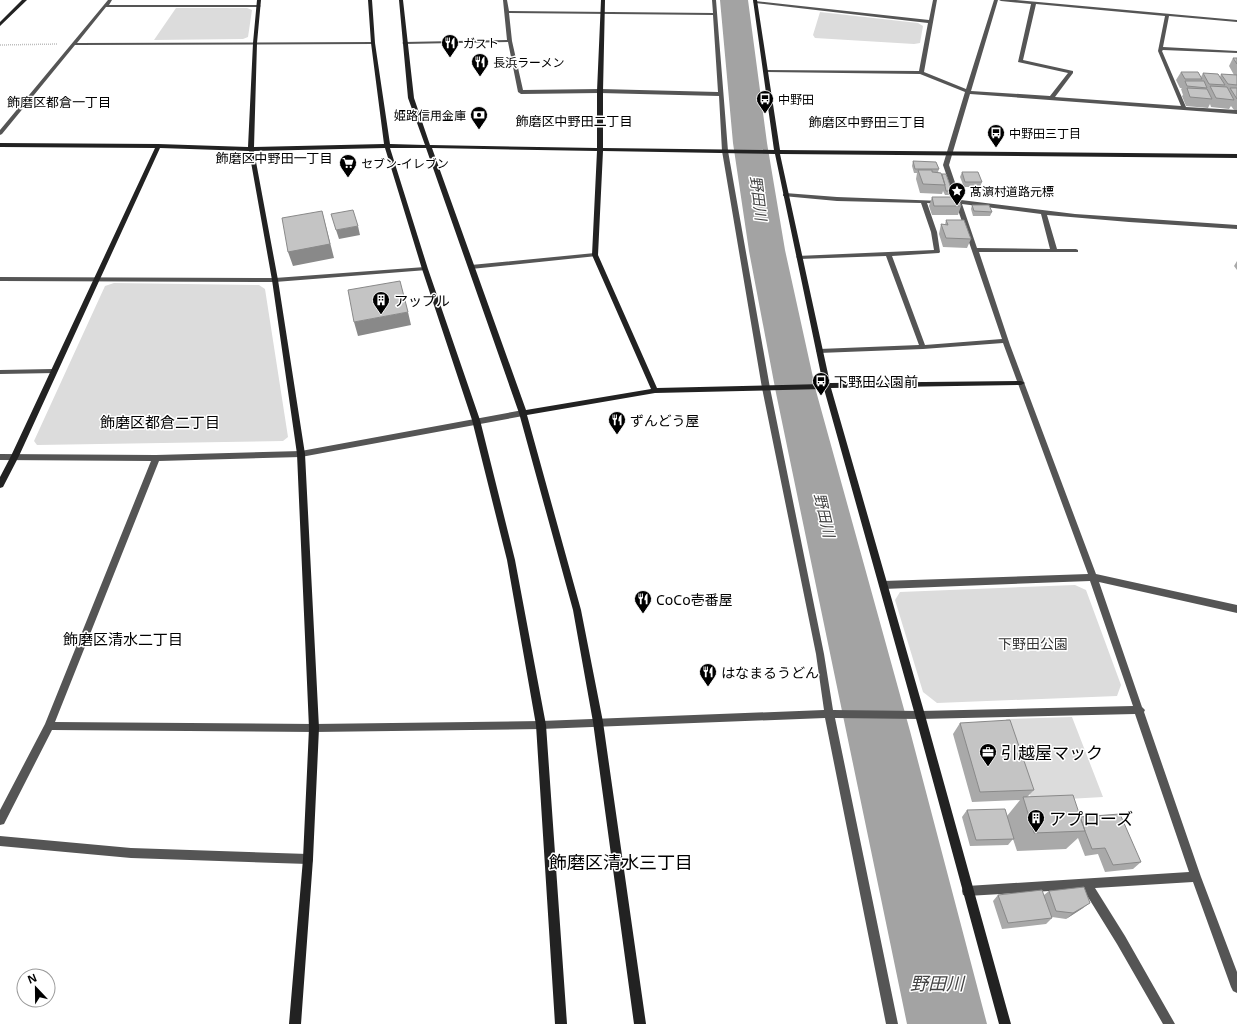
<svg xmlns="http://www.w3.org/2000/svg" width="1237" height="1024" font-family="'Noto Sans','Noto Sans JP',sans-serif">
<rect width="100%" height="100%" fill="#fff"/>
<path fill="#dcdcdc" d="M176,8H247L252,10L248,37L243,39L154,40Z
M820,12L918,23L923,26L920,43L914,44L815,38L813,35Z
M114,283L259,285L265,289L288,437L283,441L37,445L34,441L105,286Z
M1075,585L1086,590L1121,685L1117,696L937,703L923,692L895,600L900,592Z
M1072,717L1103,797L1032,801L1006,719Z"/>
<path fill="#a3a3a3" d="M720,0H748L767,143L785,250L816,391L910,731L987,1024H907L776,393L749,251L733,143Z"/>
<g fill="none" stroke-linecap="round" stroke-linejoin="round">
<path stroke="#777" stroke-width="1.5" stroke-dasharray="0.5 1.5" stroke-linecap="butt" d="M0,45L58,44"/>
<path fill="#555" fill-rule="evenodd" d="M108,0H112L109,5H259L261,6L259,7H106L77,43L373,42L375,43L373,44L75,45L2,134L0,135V130Z
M503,0H507L509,11L713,13L712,0H716L728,151L770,388L824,654L833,710L920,711L1133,706L1090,581L883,589L880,587L879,585L880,583L883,581L1088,574L1003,343L923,349L819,353L816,351L819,349L919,345L886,256L799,259L796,257L797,256L934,250L931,232L921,203L837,201L783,196V194L785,193L837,197L942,201V203L940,204L927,203L937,232L940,252L939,253L892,256L925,345L1002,339L956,204L951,202L955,200L943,165L965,92L920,74L766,72L764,71L766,70L919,71L928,23L755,3L753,2L755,1L929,20L933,0H937L924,72L966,89L994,0H998L971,91L1050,96L1068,73L1018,62L1031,4L1001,1L999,0H1016L1237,20V22L1169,16L1163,47L1237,51V53L1163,50L1162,51L1186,107L1237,110V114L970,94L949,165L961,200L1075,214L1237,225V229L1129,222L1047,215L1057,249H1076L1078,250V252H979L1010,345L1096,574L1237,605V613L1099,582L1142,707L1145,710L1144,712L1201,877L1237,972V993L1233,991L1231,987L1193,882L1095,888L1125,936L1175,1024H1163L1117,944L1083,889L967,896L963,895L962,891L963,887L967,886L1189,872L1135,714L920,719L835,718L898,1024H886L825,718L541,729L314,732L52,730L4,824L0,825V810L45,724L151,461L0,460V454L156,455L301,451L523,410L527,413L523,416L301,457L159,461L55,722L314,724L541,721L824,710L816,654L762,388L722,151L719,96L600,93L521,94L518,92L508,42L404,44L402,43L404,42L507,40ZM1036,4L1165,16L1158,51L1181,106L1055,97L1073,73V71L1023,60ZM509,13L713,15L718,92L600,89L523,90L512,41ZM962,204L1041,214L1050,249L977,248Z
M595,253L598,255L597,256L471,269L468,267L471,265Z
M425,267L427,268V270L275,282L0,281V277L275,278Z
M53,369L57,371L55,373L0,374V370Z
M0,836L131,848L308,854L312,855L313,859L312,863L308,864L131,858L0,846Z"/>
<path fill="#222" fill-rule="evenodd" d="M22,0H27L0,26V22Z
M257,0H261L257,43L254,147L384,144L371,43L368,0H372L375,43L390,144L425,145L408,98L399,0H403L414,98L430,145L597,148V91L601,0H605L603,91V148L774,150L753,0H757L780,150L1237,154V158L780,154L830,383L1021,381L1025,383L1021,385L831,388L925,715L1011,1024H999L915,715L824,389L655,393L527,415L581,610L603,722L646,1024H634L593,722L573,610L519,413L426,148H390L428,269L480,420L515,560L546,725L567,1024H555L536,725L507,560L472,420L422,269L385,148L254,151L278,280L305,454L319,728L313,859L301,1024H289L303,859L309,728L297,454L272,280L249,151L160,148L19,456L3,487L0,488V477L11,456L155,148L0,147V143L158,144L248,147L253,43ZM432,148L597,151L592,255L651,389L526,410ZM603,151L775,154L823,384L657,388L598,255Z"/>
</g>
<path fill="#a9a9a9" d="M1233,58H1237V110H1234L1231,106L1229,109L1211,107L1210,104L1208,108L1186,106L1182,96L1183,95L1181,89L1182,88H1180L1176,80L1181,72L1201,77L1203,73L1220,77L1221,74L1234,75L1229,66Z
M913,161L939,169L938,172L942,174L952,191L951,195H945L943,191L942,194L920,193L916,179L917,173H914L912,166Z
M962,172L982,182L980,187H964L960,177Z
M932,197L961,206L958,215H932L929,206Z
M972,205L992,212L990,216H973L971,209Z
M946,220L971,239L967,248L943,247L939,234L941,224L945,225Z
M1237,261V270L1234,266Z
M960,723L1034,790L1027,797L1080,817L1141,862L1133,869L1105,872L1098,854L1085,856L1078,838L1066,849L1017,851L1013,839L1008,845L970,846L962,817L967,810L1007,816L1020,800L972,802L953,734Z
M1049,891L1083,908L1066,919L1052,917V918L1046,924L1002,929L993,901L998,895H1044Z"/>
<path fill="#898989" d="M322,211L334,258L293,266L288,252Z
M358,226L360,235L339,239L336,230Z
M408,312L411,325L358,336L354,322Z
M1090,903L1083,908L1066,919L1073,913Z"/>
<path fill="#c4c4c4" stroke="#898989" d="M1233,58H1237V64Z
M1181,72H1198L1202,79H1185Z
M1203,73L1218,74L1225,85L1209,84Z
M1221,74L1237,75V85L1228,84Z
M1185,81H1204L1207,88L1187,86Z
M1210,86L1227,87L1234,100L1216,98Z
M1187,88L1207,89L1212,99L1190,97Z
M1230,88H1237V99Z
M913,161L936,162L939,169H915Z
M918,170H932V172L941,173L945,185L923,184Z
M962,172H978L982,182H965Z
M942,174H946L952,191H946L945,186V185Z
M932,197H958L961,206H934Z
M972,205H989L992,212L974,211Z
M353,210L358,226L336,230L331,214Z
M322,211L330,244L288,252L282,218Z
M946,220H964L971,239L946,238L941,224L948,225Z
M400,281L408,312L354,322L348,290Z
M1010,720L1034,790L980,792L960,723Z
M1073,795L1085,831L1034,833L1023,797Z
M1005,809L1014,839L976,840L967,810Z
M1120,814L1141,862L1113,865L1105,848L1092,849L1085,831L1080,817Z
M1084,887L1090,903L1073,913L1056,911L1049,891Z
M1042,890L1052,918L1008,923L998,895Z"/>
<defs>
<symbol id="restaurant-pin" viewBox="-11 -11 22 30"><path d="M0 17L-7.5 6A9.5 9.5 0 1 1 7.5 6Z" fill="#000" stroke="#fff"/><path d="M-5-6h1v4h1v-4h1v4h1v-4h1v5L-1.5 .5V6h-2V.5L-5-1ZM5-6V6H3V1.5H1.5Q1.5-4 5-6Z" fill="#fff"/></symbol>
<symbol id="bus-pin" viewBox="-11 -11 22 30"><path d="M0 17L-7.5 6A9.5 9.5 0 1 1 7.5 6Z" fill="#000" stroke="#fff"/><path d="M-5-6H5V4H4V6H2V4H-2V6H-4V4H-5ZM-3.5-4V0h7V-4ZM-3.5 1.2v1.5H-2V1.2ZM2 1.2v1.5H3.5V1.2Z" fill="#fff"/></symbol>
<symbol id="bank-pin" viewBox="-11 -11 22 30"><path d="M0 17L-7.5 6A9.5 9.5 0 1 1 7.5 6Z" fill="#000" stroke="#fff"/><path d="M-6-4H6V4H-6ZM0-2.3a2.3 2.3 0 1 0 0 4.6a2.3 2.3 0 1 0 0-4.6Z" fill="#fff"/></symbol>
<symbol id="supermarket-pin" viewBox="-11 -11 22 30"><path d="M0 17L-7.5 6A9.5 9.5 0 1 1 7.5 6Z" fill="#000" stroke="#fff"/><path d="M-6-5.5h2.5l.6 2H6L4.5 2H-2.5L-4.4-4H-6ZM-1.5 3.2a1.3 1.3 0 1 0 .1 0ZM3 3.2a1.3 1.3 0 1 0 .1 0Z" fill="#fff"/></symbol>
<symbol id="sight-pin" viewBox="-11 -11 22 30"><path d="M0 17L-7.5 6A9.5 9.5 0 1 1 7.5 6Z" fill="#000" stroke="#fff"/><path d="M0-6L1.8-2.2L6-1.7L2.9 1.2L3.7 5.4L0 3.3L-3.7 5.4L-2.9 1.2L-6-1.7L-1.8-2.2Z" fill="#fff"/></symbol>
<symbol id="building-pin" viewBox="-11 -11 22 30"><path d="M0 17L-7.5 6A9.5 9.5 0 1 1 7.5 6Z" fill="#000" stroke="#fff"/><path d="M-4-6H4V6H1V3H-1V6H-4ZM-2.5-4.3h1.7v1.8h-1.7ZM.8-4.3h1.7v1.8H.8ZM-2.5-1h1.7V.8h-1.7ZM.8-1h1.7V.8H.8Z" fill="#fff"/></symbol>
<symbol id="office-pin" viewBox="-11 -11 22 30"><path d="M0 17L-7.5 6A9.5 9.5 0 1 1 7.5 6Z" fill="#000" stroke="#fff"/><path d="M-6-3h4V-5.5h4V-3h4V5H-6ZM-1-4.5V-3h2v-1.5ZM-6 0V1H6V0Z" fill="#fff"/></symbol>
</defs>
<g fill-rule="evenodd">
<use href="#restaurant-pin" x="440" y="33" width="20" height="27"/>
<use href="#restaurant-pin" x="470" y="52" width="20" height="27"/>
<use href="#bus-pin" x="755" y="89" width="20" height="27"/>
<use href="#bank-pin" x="469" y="105" width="20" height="27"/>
<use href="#bus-pin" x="986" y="123" width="20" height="27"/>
<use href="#supermarket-pin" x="338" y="153" width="20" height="27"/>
<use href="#sight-pin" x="947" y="181" width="20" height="27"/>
<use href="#building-pin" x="371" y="290" width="20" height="27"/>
<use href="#bus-pin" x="811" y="371" width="20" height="27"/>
<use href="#restaurant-pin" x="607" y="410" width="20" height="27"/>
<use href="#restaurant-pin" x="633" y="589" width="20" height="27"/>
<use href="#restaurant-pin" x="698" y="662" width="20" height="27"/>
<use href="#office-pin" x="978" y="742" width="20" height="27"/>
<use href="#building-pin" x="1026" y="808" width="20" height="27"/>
</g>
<g text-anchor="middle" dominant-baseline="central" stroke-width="3" stroke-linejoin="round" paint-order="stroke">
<g font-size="12" fill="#000" stroke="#fff" text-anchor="start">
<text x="463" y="43">ガスト</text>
<text x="493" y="62">長浜ラーメン</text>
<text x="778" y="99">中野田</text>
<text x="466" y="115" text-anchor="end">姫路信用金庫</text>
<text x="1009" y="133">中野田三丁目</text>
<text x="361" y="163">セブン-イレブン</text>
<text x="970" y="191">髙濵村道路元標</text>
</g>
<g font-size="13" fill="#000" stroke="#fff">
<text x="59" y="102">飾磨区都倉一丁目</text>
<text x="574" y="121">飾磨区中野田二丁目</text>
<text x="867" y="122">飾磨区中野田三丁目</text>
<text x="274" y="158">飾磨区中野田一丁目</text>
</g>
<g font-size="14" fill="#000" stroke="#fff" text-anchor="start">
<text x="394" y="300">アップル</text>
<text x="834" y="381">下野田公園前</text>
<text x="630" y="420">ずんどう屋</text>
<text x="656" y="599">CoCo壱番屋</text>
<text x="721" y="672">はなまるうどん</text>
</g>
<g font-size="14" fill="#333" stroke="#fff">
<text x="1033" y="643">下野田公園</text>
</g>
<g font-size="15" font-style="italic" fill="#444" stroke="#fff">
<text transform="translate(759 198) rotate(83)">野田川</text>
<text transform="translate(825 515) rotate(77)">野田川</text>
</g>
<g font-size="15" fill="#000" stroke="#fff">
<text x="160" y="422">飾磨区都倉二丁目</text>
<text x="123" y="639">飾磨区清水二丁目</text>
</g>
<g font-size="17" fill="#000" stroke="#fff" text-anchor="start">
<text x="1001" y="752">引越屋マック</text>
<text x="1049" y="818">アプローズ</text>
</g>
<g font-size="18" fill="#000" stroke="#fff">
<text x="621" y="862">飾磨区清水三丁目</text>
</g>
<g font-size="18" font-style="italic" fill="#444" stroke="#fff">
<text x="937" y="983">野田川</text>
</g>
</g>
<g transform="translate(36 988) rotate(338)"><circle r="19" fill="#ffffff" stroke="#999999"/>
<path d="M0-3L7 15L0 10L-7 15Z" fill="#000000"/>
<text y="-6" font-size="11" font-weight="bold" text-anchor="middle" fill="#000000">N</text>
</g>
</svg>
